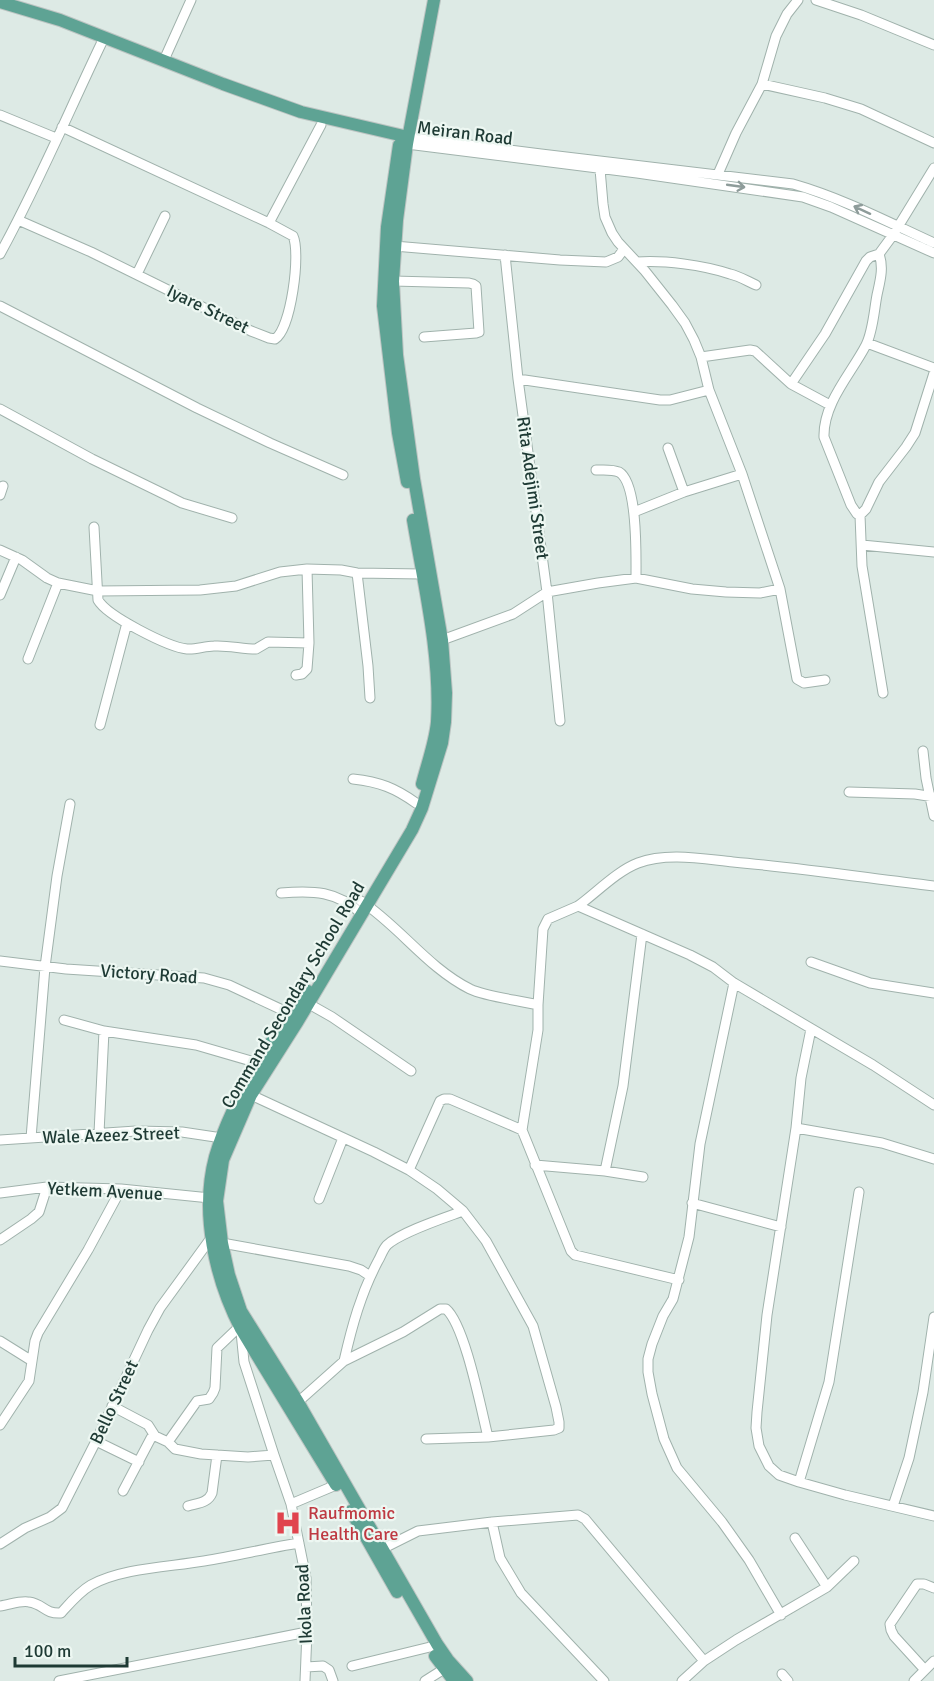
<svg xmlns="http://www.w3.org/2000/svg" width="934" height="1681" font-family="Signika,sans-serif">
<rect width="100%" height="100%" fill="#ddeae5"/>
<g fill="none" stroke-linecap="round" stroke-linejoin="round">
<defs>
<path id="minor" d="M816,0L861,15L934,45
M164,60L191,0
M762,84L825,98L861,109L934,143
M0,115L56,138
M62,127L269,223L321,125
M408,137L541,154L793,184C842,198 888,222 934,243
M407,144L637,173L803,197L831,207L934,253
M600,169L603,204L605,217L612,233L618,242L645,271L672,305L685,323L694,340L701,357L709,390L742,474L780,589L797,679L804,683L825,680
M718,174L736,133L762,84L776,36L787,14L798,0
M18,220L91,252L251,331L269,338L275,339C291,329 301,253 293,236L269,223
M394,246L560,260L606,262L618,257L624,249
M0,254C38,185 68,113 102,42
M505,255L518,379L547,592L560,721
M637,262C664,260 703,265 730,274C739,276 747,281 756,285
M137,274L165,216
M393,281L469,283L473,284L476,286L479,332L476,333L424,337
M0,306L197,408L270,443L343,475
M867,343L934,368
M701,357L750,350L755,351L791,384L825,334L866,261L870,257L879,254L893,235L934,168
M518,379L660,400H670L709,390
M791,384L830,405
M0,409L92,459L166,495L182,503L232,518
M668,448L684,492
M596,470C603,470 612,469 619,472C638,483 636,557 636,578
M0,495L3,486
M634,512L684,492L742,474
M860,515L857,514L851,505L824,437C823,403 851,374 866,345C873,331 874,311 877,295C880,281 884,268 879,254
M94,527L98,600C107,616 168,647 187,649C195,650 205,646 214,646C228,645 242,649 256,649L268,642L309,643
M862,545L934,552
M0,550L22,560L47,578L58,583L98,591L200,590L236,586L280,572L307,569L341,570L357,573L422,574
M357,573L368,666L370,698
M0,595L16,557
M442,640L513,614L547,592L598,583L636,578L692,589L726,592L760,593L780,589
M28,659L58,583
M296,675L302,674L307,669L309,643L307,569
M883,693L862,566L860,515L866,509L879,482L906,447L915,433L934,373
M100,725L127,623
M923,751L926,778L934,816
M353,779C380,782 395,788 416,803
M849,792L915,794L934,797
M281,893C313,890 337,891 362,914
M361,901C400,927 428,968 470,989C487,997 518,1000 538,1005
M578,906C596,893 617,871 638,863C667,852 703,859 733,862C801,868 867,878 934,886
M0,961L66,969L204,978L229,985L291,1014
M811,962L870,983L934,993
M734,983L700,1144L689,1237L673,1299L663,1316L652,1344L648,1359V1372L652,1394L664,1439L677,1468L722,1522L749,1560L781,1615
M309,1004L332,1017L411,1071
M64,1020L104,1031
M811,1029L801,1078L796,1128L767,1315L757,1412L756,1428L759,1446L769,1466L779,1475L799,1482L845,1495L934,1516
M251,1095L374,1152L409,1170L437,1189L463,1211L486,1241L533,1326L556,1407L559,1422V1428L554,1430L488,1437L426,1439
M796,1128L882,1143L934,1159
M99,1133L104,1031L196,1045L258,1063
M31,1138L45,967L57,876L70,804
M0,1140L136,1131L182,1132L222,1138
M535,1165L605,1171L643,1177
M409,1170L440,1101L444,1099H450L522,1130
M605,1171L623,1086L642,934
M0,1193L47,1187L121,1189L210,1198
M319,1199L343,1138
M692,1203L781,1227
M0,1240L31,1219L39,1212L47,1187
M222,1243L349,1266L361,1270L370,1276
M679,1280L575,1255L571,1251L522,1130L538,1030V1005L543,929L548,919L578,906L690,955L713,967L734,983L873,1065L934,1105
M241,1332L244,1362L274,1455L291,1504
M0,1341L32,1361
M344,1361C352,1326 361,1293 378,1261C381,1256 383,1249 387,1245C401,1232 444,1218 463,1211
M298,1402L344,1361L403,1332L440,1309H446C465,1325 481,1409 488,1437
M112,1406L148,1425L155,1436
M0,1425L29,1381L35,1341L38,1333L88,1250L121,1189
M96,1441L139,1462
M168,1442L197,1401L209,1399L213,1393L215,1388L217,1348L239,1327
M799,1482L829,1382L859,1192
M123,1491L151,1438L155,1436L168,1442L175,1449L201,1454L248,1457L274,1455
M188,1506C198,1503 208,1503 212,1493L217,1455
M893,1506L909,1458L923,1392L934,1317
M492,1522L500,1558L521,1593L604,1681
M795,1538L827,1587
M0,1544L25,1528L50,1517L62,1508L96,1441L148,1330L160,1308L211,1238
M382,1549L418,1531L492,1522L578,1515L585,1519L704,1661
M0,1606C9,1605 21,1600 29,1602C44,1604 44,1614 61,1613C70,1603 79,1592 91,1585C122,1568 169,1567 204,1561C236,1556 267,1548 299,1543
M352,1666L430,1647
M306,1667L323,1666L329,1670L333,1681
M925,1670L894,1636L891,1630L890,1624L917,1584H924L934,1588
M782,1674L788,1681
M59,1681L307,1632
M305,1681L307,1632L306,1578L291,1504L336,1485
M425,1681L444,1669
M682,1681L704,1661L736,1640L827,1587L854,1561
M914,1681L934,1661"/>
<path id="major" d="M434,0L407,144L397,220L393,281L397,355L414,479L442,640L446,693L445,722L442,743L422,808L412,830L298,1021L251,1095L223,1160L217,1201L222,1243L229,1275L241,1311L298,1402L437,1644L448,1660L467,1681
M0,2L60,20L223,84L301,112L408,137
M399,145L387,227L383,306L398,433L407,482
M413,520C424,585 441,657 437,722C435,743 427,764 422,784
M308,991C304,999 297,1005 292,1013C280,1028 269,1045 259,1062C242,1090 224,1126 215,1157C200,1213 215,1279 241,1329L336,1485
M351,1511L397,1592
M435,1656L454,1681"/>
</defs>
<use href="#minor" stroke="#a0b2ac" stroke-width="11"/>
<use href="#major" stroke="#bcc4c2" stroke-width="14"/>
<use href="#minor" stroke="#fff" stroke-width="9"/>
<use href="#major" stroke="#5ea394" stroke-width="12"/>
</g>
<defs><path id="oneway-shaft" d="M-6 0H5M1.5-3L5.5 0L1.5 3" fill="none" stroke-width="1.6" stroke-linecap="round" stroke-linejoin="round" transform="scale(1.5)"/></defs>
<g stroke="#8e9c9a">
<use href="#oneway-shaft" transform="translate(736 186) rotate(8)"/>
<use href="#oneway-shaft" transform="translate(862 210) rotate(-155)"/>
</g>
<defs>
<symbol id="hospital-bare" viewBox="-9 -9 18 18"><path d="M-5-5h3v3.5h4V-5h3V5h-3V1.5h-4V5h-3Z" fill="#e0444e" stroke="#edf7f2" stroke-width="2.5" paint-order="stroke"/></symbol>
</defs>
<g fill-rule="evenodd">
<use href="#hospital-bare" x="269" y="1504" width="38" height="38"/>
</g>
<g text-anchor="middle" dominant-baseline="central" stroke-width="4.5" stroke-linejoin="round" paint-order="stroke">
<g font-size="18" fill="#1e3a34" stroke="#edf7f2">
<text transform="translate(465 133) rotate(7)">Meiran Road</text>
<text transform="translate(208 309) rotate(26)">Iyare Street</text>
<text transform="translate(533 488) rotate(82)">Rita Adejimi Street</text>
<text transform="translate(149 974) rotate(4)">Victory Road</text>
<text transform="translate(293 995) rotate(-59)">Command Secondary School Road</text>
<text transform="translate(111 1135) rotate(-2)">Wale Azeez Street</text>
<text transform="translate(105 1191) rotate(3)">Yetkem Avenue</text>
<text transform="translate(114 1402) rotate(-65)">Bello Street</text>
<text transform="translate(304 1604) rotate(-93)">Ikola Road</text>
</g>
<g font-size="18" fill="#be3a42" stroke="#edf7f2" text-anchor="start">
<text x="308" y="1513">Raufmomic<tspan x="308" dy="21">Health Care</tspan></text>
</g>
</g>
<path d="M15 1657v9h112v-9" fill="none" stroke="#1e3a34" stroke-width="3"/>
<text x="24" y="1657" font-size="18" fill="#1e3a34" stroke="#edf7f2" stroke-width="4.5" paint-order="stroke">100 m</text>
</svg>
